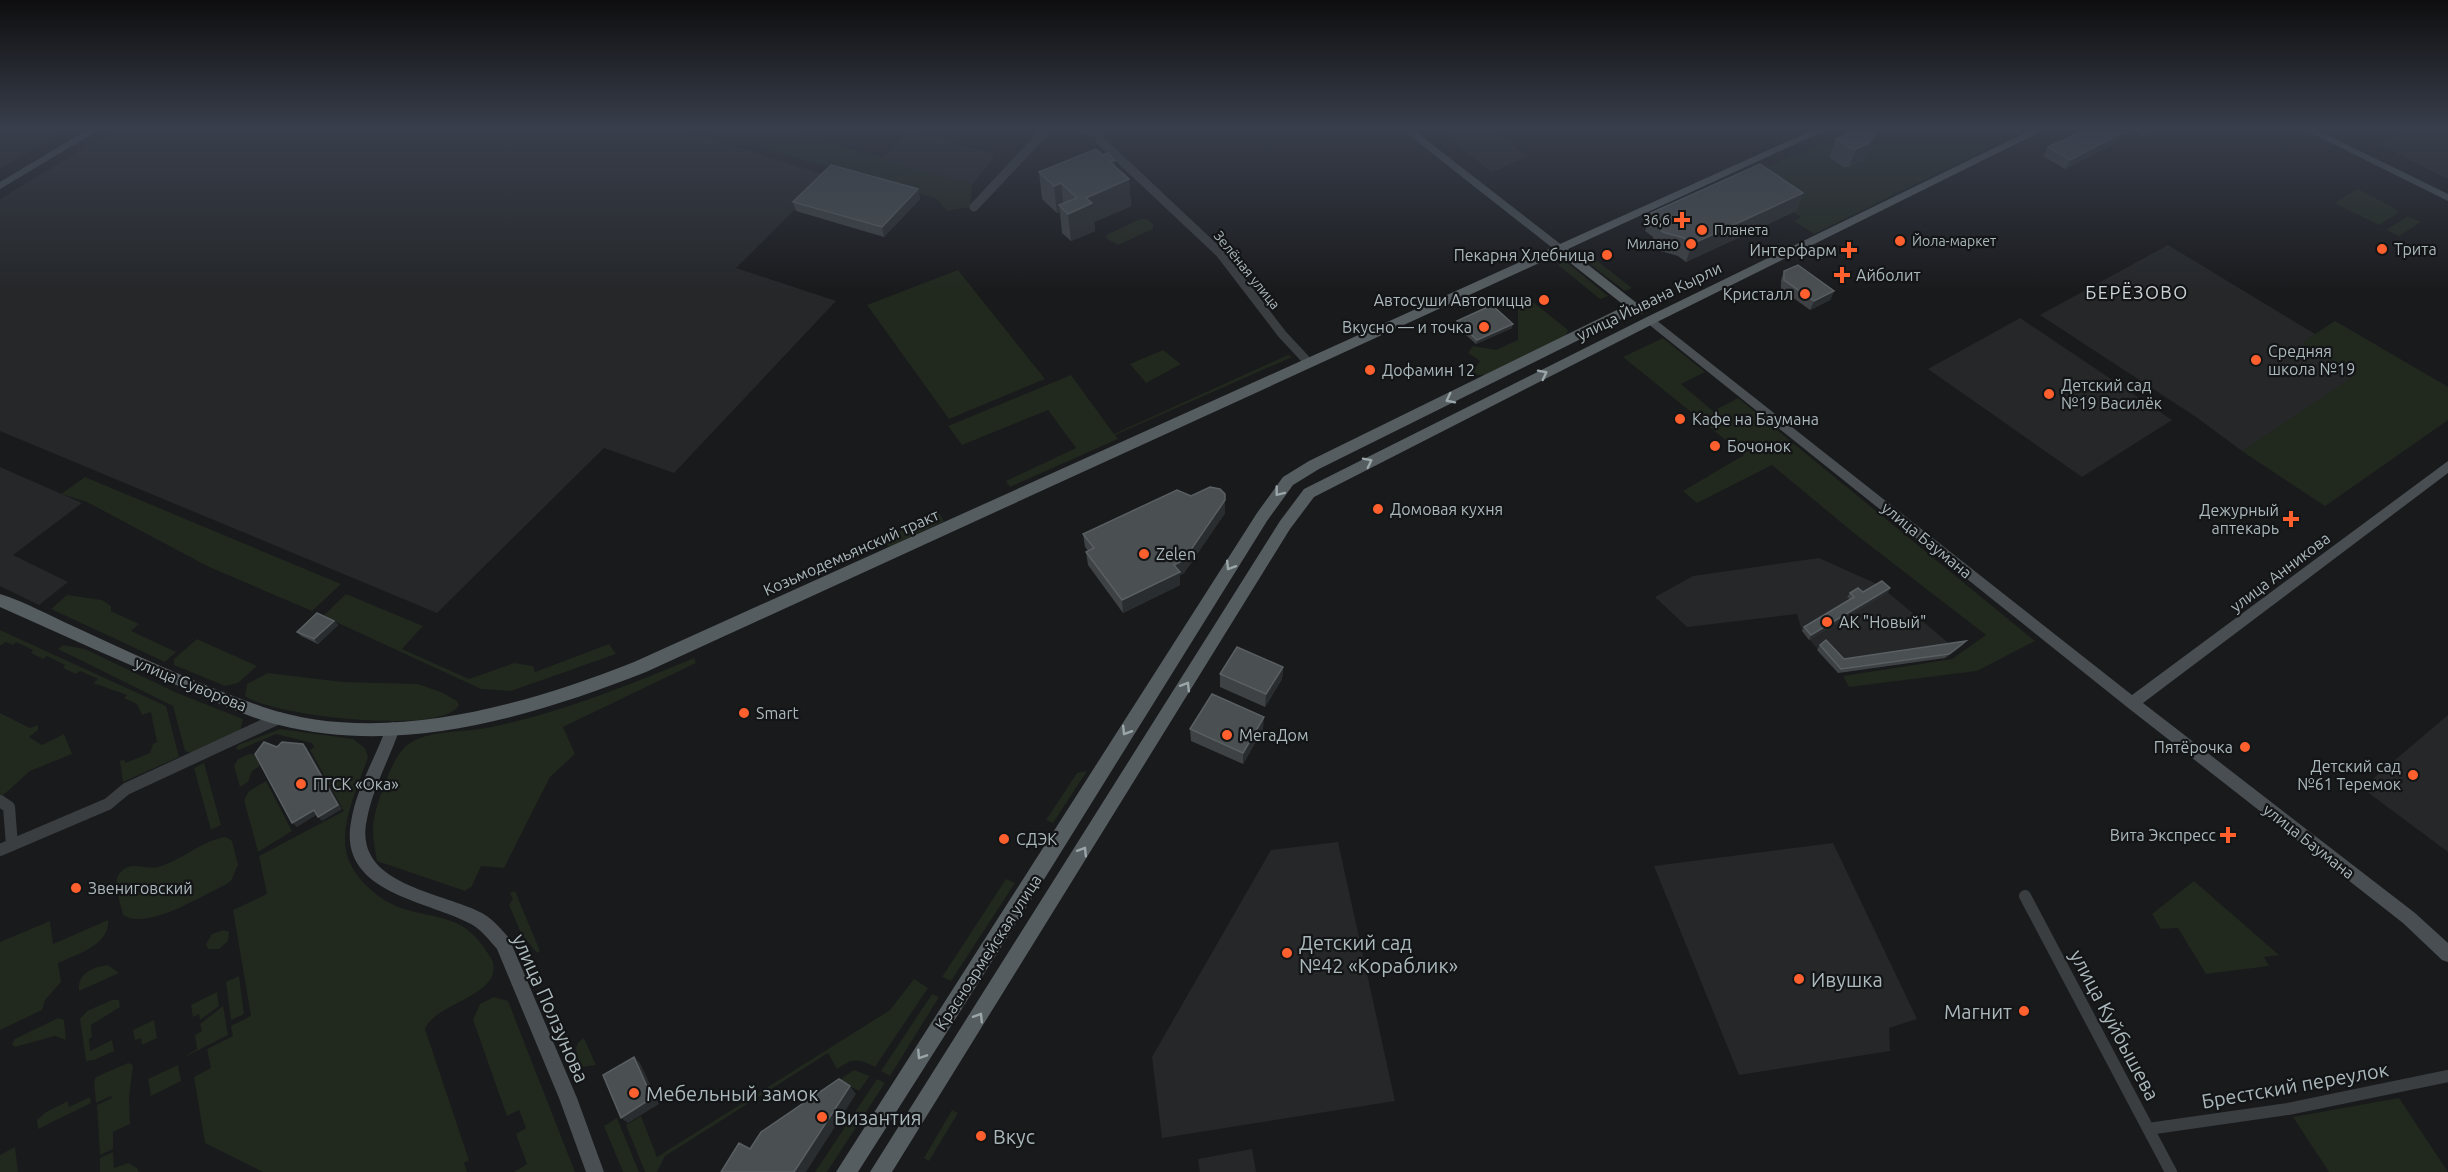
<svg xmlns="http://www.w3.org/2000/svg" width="2448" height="1172" font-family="Ubuntu,sans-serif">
<rect width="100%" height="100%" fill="#191a1c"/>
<path fill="#252729" d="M0,128H70L0,169Z
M118,128H676L829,176L736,268L836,301L674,473L604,448L437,613L0,431V199Z
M1435,128H1491L1527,157L1492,172Z
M2410,128H2448V179L2380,145Z
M911,130L991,153L994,158L972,184L886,162L883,158Z
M2168,245L2315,334L2335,321L2448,387V420L2325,506L2242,451L2196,417L2040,315Z
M2020,318L2172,420L2082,477L1928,369Z
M0,467L82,503L13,555L68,582L39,605L0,586Z
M1819,558L1879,585L1957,650L1945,658L1838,673L1802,631L1797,614L1687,627L1655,597L1693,576Z
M2448,715V852L2362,788Z
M1338,842L1395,1101L1162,1138L1152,1057L1271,850Z
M1833,843L1917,1019L1889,1028L1890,1051L1739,1075L1654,866Z
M1252,1149L1256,1172H1200L1198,1159Z"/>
<path fill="#21281e" d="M693,128H780L883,158L887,162L972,184L970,207L947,211L936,198Z
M1854,128H2030L1814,234L1794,221L1801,217L1743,178Z
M2358,189L2396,209L2398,213L2379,225L2334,203Z
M2408,216L2421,222L2399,236L2386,230Z
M1140,219H1147L1153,224V229L1118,245L1107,239L1106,235Z
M1587,253L1632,288L1625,291L1580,256Z
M1565,261L1608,296L1600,299L1558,265Z
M958,270L1045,379L949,419L867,305Z
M1533,302L1568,330L1566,336L1487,375H1478L1473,372L1480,361L1468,353L1473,346L1496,350L1518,340V310Z
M2335,321L2448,387V420L2325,506L2242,451L2355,375L2302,343Z
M1663,338L1705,372L1681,384L1713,411L1738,398L2035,641L1977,671L1849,687L1843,676L1952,659L1986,635L1855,534L1772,465L1697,503L1683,491L1744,455L1623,357Z
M1163,350L1181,364L1146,383L1130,364Z
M1288,355L1292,357L1115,435L1118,439L1010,487L1006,481L1076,448L1048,410L962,445L948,426L1071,375L1114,434Z
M85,477L341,584L312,611L207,566L87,502L61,494Z
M939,513L944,521L889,547L883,538Z
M346,594L423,626L402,649L469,679L514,663L533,666L535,672L609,644L616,654L511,691L481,689L323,616Z
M67,595L102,600L111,606V611L139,624L131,631L176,652L165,662L51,609Z
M0,630L166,706L179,757L123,782L120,761L124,759L125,763L150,753L153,744L157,742L151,712L142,715L137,704L124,698L127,695L93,683L98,679L80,671L76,674L63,668L65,665L47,656L43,659L31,653L33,650L16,642L13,645L6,642L0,646Z
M197,639L257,666L238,683L225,686L174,665V659Z
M63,645L85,649L177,693L243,719L240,732L191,753L185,751L173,706L58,649Z
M694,658L696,663L563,727L575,754L550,777L504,868L481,866L472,886L465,891L377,861C375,851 373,840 373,830C372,813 391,761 403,749C421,729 461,733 486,728C558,714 626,686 694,658Z
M268,673L343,682L418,684L441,692L457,701L459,705C444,736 271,716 245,696L247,684Z
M0,713L30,728L38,725V730L29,737L42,745L64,734L72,754L30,771L0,798Z
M280,729L353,739L365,748L368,757C359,784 345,812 345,841C345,871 374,898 401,908C418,914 437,915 454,922C467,927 480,940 487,952C492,959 495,964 493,973C487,998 435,1005 425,1029L469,1160L464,1163L467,1172H263L205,1143L194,1077L211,1068L207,1049L233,1036L231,1026L251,1016L233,910L267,894L259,856L344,811L310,750L314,747L312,743L276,734L239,750L236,749L238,745Z
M249,754L258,755L260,766L252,771L248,782L240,787L234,766L238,759Z
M204,763L221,825L211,830L194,768Z
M1087,771L1053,823L1046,820L1077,773Z
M266,781L292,831L258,852L244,800L249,791Z
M226,837L232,841L238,865L231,881L225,885C201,896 147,931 123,915C121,904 112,883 119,874C130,859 144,870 158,867C181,861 202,840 226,837Z
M1006,879L1015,883L951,981L942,977Z
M2194,881L2279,955L2264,957L2269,966L2206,974L2178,928L2161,929L2152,914Z
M515,891L540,951L537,953L521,933L509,905L513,899L510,893Z
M108,920C110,945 77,954 58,963L61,982L45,1000L42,1010L0,1030V942L50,921L53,944Z
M224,930L229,932L228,941L219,949H208L206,944L212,934Z
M108,965L119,973L79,991C77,974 92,967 108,965Z
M239,976L244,1014L231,1020L226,982Z
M914,979L928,988L875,1067C858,1058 853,1058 837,1069L828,1053L665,1156L657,1172H645L626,1125L641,1116L657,1157L890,1010Z
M217,992L219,1006L200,1020L199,1014L193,1017L191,1005Z
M932,994L939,997L890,1076L881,1071Z
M494,997L508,1001L575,1172H514L527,1164L516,1134L526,1128L519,1110L507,1116L473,1020L480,1004Z
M112,1000H119L120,1007L91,1025L92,1037L89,1039L90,1051L112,1040L114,1051L94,1060L86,1061L80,1019L87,1011Z
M223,1006L228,1035L181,1059L197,1049L195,1035L202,1031L200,1024Z
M58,1018L64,1020L66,1040L55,1036L15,1047L12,1044L15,1039Z
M154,1020L157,1038L142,1045L141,1038L135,1040L133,1030Z
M584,1038L596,1065L582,1067C577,1055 571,1046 584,1038Z
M128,1063L133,1065L129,1098L130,1124L113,1132V1149L100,1155L97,1105L112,1098L111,1096L96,1103L94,1082L96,1077Z
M178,1065L181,1081L151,1096L148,1079Z
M854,1070L870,1076L859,1091L839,1080Z
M877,1079L885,1083L827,1172H815Z
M90,1097L91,1103L38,1129L37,1120L46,1112L68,1101L69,1107Z
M2399,1098L2448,1172H2329L2293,1117Z
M952,1110L958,1113L929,1161L924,1158Z
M617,1118L639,1172H623L604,1126Z
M15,1147L18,1172H0V1155Z
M113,1152L114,1168L128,1163L137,1168L139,1172H100V1158Z"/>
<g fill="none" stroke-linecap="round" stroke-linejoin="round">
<path stroke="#3a3e41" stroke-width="9" d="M1082,128L1098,132
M1098,132L1101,141L1220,253L1282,334L1309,363
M974,207L1048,128"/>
<path stroke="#3a3e41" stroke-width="12" d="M0,801L9,807L12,845
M0,850L108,804L126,789L279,718
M2025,896L2171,1172
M2148,1129L2288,1109L2448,1076"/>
<path fill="#484e51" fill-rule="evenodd" d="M90,128H102L0,189V182Z
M1400,128H1411L1563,246V250H1555Z
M2301,128H2313L2448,194V201Z
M1651,316L2132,695L2448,461V473L2143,703L2415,913L2448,943V962L2442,960L2403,923L2127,707L1647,323V317Z
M393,722L398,724L400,728C390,758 373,787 367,819C352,885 440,891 482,913C493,919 501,929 509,938L577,1098L604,1172H586L559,1098L497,949C489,940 482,930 471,924C426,900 338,893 351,822C356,789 375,759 386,728L388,724Z"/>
<path fill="#565d60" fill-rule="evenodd" d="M1817,128H1830L1568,249L1643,308V314L1633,313L1319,469L1293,485L1267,521L1048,873L858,1172H836L1257,513L1283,477L1309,461L1625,306L1559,254L646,672C531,717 403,756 279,725C250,718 223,705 195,693C129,665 65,636 0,607V594C26,602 50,616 75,627C136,655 199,685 263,707C381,747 523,706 634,662Z
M2035,128H2048L1655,323L1314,497L1290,529L892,1172H870L1280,521L1304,489L1647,317Z"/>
</g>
<path fill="#3e4244" d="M2128,128H2159L2157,131L2144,137Z
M2122,133L2117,142L2065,169L2043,156L2048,147Z
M1836,139L1871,147L1862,161L1849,167H1843L1829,157Z
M1103,155L1115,160V167L1129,179L1131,206L1094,222L1095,231L1071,241L1062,233L1060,212L1057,213L1042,199L1039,172Z
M918,189L920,199L884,237L796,211L793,202Z
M1803,193L1796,211L1686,262L1678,256L1657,250L1653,246V237L1645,231L1651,213Z
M1784,271L1834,291L1830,300L1810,310L1781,289V280Z
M1457,321L1512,328L1476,344L1456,326Z
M1191,496L1225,513L1184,573L1180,575V585L1123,613L1088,565L1086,552L1088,551L1085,547L1083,534Z
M1890,588L1888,592L1809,640L1802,631L1804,627L1850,599L1847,597L1850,593Z
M334,621L338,625L318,644L301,636L297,632Z
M1820,645L1844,659L1963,645L1945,658L1838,673L1817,650Z
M1283,667L1282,679L1265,707L1220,687V674Z
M1190,729H1263L1243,764L1191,741Z"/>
<path fill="#2a2d2f" d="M2150,128H2159L2157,131L2144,137Z
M1878,129L1871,147L1862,161L1849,167L1856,149Z
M2122,133L2117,142L2065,169L2070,160Z
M1115,160L1117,185L1129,179L1131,206L1094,222L1095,231L1071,241L1068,214L1086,198L1110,162Z
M1061,183L1064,210L1059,205L1060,212L1057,213L1054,186Z
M918,189L920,199L884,237L882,227Z
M1803,193L1796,211L1686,262L1692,244Z
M1834,291L1830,300L1810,310L1814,301Z
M1513,324L1512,328L1476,344L1477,340Z
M1225,500V513L1184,573L1180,575V585L1123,613L1122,600L1174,565Z
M1890,588L1888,592L1809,640L1811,635Z
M334,621L338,625L318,644L314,639Z
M1966,641L1963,645L1945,658L1949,654Z
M1283,667L1282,679L1265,707L1266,694Z
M1264,717L1263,729L1243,764V753Z
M303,744L307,748L342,809L322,821L318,817Z
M314,810L318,814L297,827L292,823Z
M634,1057L640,1063L659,1104L628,1123L621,1118Z
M850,1086L856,1094L806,1172H794Z"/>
<path fill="#4a4f51" stroke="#595f62" stroke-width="1.5" d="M2088,128H2112L2122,133L2070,160L2048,147Z
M1878,129L1869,143L1856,149L1850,148L1836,139L1855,131L1862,133Z
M1096,149L1103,155L1107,153L1115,160L1110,162L1129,179L1086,198L1092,203L1068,214L1059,205L1077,198L1061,183L1054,186L1039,172Z
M1760,164L1803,193L1692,244L1684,238L1663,232L1659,228L1658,219L1651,213Z
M831,165L918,189L882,227L793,202Z
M1798,265L1834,291L1814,301L1784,280V271Z
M1492,305L1513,324L1477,340L1457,321Z
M1210,487L1220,489L1225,494V500L1184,560L1174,565L1180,572L1122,600L1086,552L1094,548L1083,534L1177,490L1191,496Z
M1882,581L1890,588L1811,635L1804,627L1854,597L1850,593L1858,588L1863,592Z
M317,613L334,621L314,639L297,632Z
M1826,640L1844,659L1966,641L1949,654L1841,669L1820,645Z
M1237,647L1283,667L1266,694L1220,674Z
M1212,694L1264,717L1243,753L1190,729Z
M264,742L277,747L282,742L303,744L338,805L318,817L314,810L292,823L255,754Z
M634,1057L652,1098L621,1118L603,1075Z
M839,1079L850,1086L794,1172H721L739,1143L750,1149L761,1132Z"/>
<defs><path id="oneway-chevron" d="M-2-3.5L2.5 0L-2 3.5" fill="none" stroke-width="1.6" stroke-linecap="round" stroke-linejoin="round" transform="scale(1.5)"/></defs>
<g stroke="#9aa6aa">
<use href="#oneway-chevron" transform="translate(1543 374) rotate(-27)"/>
<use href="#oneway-chevron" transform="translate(1450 399) rotate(153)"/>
<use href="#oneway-chevron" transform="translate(1368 462) rotate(-27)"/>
<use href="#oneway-chevron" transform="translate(1279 492) rotate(128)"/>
<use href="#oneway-chevron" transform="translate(1230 566) rotate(122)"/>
<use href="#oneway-chevron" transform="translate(1186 686) rotate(-58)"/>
<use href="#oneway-chevron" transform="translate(1126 731) rotate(122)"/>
<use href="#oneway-chevron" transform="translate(1083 851) rotate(-58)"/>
<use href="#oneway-chevron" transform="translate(979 1017) rotate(-58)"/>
<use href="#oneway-chevron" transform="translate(921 1055) rotate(123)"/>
</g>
<linearGradient id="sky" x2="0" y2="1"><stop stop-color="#0e0e0f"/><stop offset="0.44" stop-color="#383e4b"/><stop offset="1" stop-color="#383e4b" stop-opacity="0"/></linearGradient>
<rect width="2448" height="292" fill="url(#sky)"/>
<g fill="#ff602e" stroke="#141517" stroke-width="2">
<path d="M1679 211h6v6h6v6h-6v6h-6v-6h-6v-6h6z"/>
<circle cx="1702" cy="230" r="6"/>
<circle cx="1900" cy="241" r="6"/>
<circle cx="1691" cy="244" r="6"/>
<circle cx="2382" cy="249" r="6"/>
<path d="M1846 241h6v6h6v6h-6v6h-6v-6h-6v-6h6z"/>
<circle cx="1607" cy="255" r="6"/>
<path d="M1839 266h6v6h6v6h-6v6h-6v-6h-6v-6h6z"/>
<circle cx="1805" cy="294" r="6"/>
<circle cx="1544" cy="300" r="6"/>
<circle cx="1484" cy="327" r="6"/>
<circle cx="2256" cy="360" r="6"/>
<circle cx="1370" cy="370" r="6"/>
<circle cx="2049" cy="394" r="6"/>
<circle cx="1680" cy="419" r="6"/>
<circle cx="1715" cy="446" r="6"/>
<circle cx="1378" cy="509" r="6"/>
<path d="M2288 510h6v6h6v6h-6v6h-6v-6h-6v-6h6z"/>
<circle cx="1144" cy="554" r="6"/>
<circle cx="1827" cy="622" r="6"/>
<circle cx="744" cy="713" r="6"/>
<circle cx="1227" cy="735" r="6"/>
<circle cx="2245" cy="747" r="6"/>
<circle cx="2413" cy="775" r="6"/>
<circle cx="301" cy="784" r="6"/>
<path d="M2225 826h6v6h6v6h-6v6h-6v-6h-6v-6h6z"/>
<circle cx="1004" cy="839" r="6"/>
<circle cx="76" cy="888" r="6"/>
<circle cx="1287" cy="953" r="6"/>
<circle cx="1799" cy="979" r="6"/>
<circle cx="2024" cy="1011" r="6"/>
<circle cx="634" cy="1093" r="6"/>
<circle cx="822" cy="1117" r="6"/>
<circle cx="981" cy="1136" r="6"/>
</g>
<g text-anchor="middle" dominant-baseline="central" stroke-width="4.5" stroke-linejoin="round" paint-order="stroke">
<g font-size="14" fill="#abb8bc" stroke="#141517" text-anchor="end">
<text x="1670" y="220">36,6</text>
<text x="1714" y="230" text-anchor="start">Планета</text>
<text x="1912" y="241" text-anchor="start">Йола-маркет</text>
<text x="1679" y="244">Милано</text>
</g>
<g font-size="14" fill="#abb8bc" stroke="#141517">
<text transform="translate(1247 270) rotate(51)">Зелёная улица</text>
</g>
<g font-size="16" fill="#abb8bc" stroke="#141517" text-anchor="start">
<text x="2394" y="249">Трита</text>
<text x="1837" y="250" text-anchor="end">Интерфарм</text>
<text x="1595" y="255" text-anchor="end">Пекарня Хлебница</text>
<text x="1856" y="275">Айболит</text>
<text x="1793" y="294" text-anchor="end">Кристалл</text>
<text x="1532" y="300" text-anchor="end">Автосуши Автопицца</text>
<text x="1472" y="327" text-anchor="end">Вкусно — и точка</text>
<text x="2268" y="351">Средняя<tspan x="2268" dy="18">школа №19</tspan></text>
<text x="1382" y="370">Дофамин 12</text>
<text x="2061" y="385">Детский сад<tspan x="2061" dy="18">№19 Василёк</tspan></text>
<text x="1692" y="419">Кафе на Баумана</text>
<text x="1727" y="446">Бочонок</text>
<text x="1390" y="509">Домовая кухня</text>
<text x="2279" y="510" text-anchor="end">Дежурный<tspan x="2279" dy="18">аптекарь</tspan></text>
<text x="1156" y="554">Zelen</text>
<text x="1839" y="622">АК "Новый"</text>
<text x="756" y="713">Smart</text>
<text x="1239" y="735">МегаДом</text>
<text x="2233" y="747" text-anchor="end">Пятёрочка</text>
<text x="2401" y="766" text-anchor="end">Детский сад<tspan x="2401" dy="18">№61 Теремок</tspan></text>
<text x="313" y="784">ПГСК «Ока»</text>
<text x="2216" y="835" text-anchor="end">Вита Экспресс</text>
<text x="1016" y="839">СДЭК</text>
<text x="88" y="888">Звениговский</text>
</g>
<g font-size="16" fill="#abb8bc" stroke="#141517">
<text transform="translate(1649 301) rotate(-26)">улица Йывана Кырли</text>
<text transform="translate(1927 540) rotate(39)">улица Баумана</text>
<text transform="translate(851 552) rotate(-24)">Козьмодемьянский тракт</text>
<text transform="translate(2280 572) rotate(-37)">улица Анникова</text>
<text transform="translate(191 684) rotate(22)">улица Суворова</text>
<text transform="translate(2309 841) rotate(38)">улица Баумана</text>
<text transform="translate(988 952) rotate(-57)">Красноармейская улица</text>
</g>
<g font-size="18" letter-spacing="1.5" fill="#ccd4d8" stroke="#141517">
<text x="2137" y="292">БЕРЁЗОВО</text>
</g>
<g font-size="20" fill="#abb8bc" stroke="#141517" text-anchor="start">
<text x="1299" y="942">Детский сад<tspan x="1299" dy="23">№42 «Кораблик»</tspan></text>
<text x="1811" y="979">Ивушка</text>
<text x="2012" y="1011" text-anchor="end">Магнит</text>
<text x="646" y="1093">Мебельный замок</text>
<text x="834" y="1117">Византия</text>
<text x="993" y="1136">Вкус</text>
</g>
<g font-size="20" fill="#abb8bc" stroke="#141517">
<text transform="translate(551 1008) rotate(66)">улица Ползунова</text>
<text transform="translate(2115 1025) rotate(62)">улица Куйбышева</text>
<text transform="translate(2295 1085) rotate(-10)">Брестский переулок</text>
</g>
</g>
</svg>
